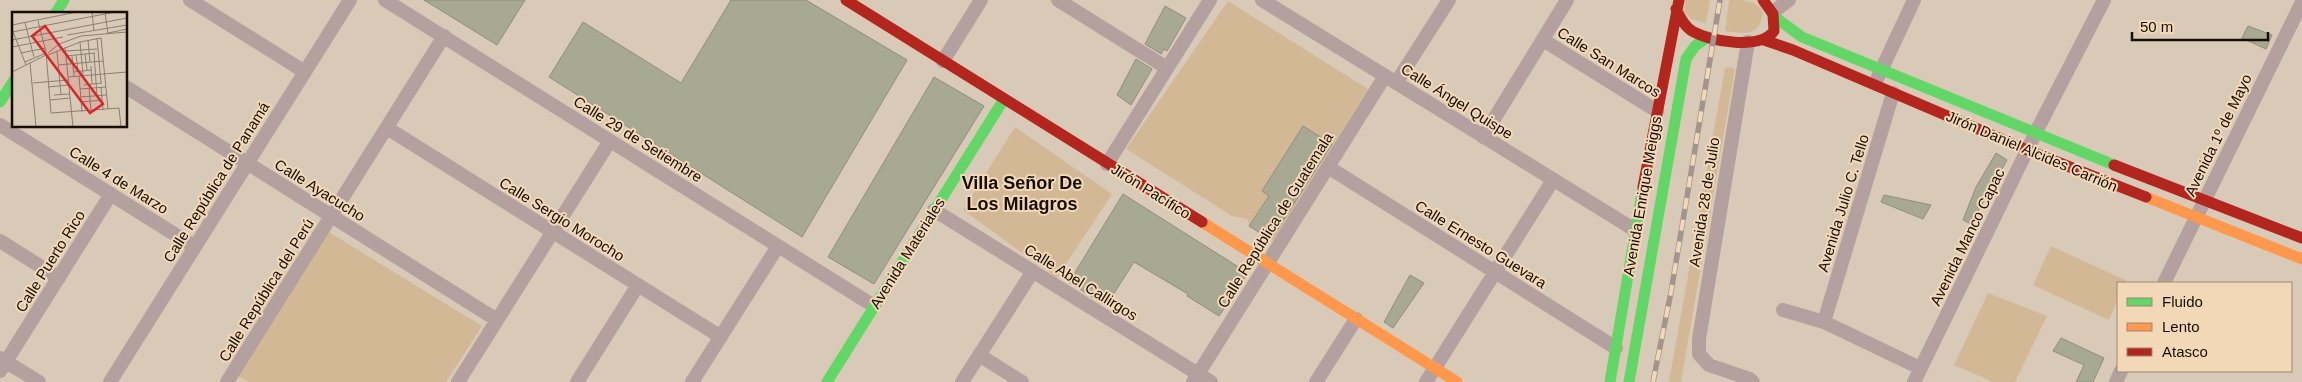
<svg xmlns="http://www.w3.org/2000/svg" width="2302" height="382" font-family="Arial,sans-serif">
<rect width="100%" height="100%" fill="#d9cab8"/>
<path fill="#d3b896" d="M1685,0H1710L1706,23L1691,19L1684,12Z
M1729,0C1744,0 1754,0 1763,11C1761,37 1745,34 1725,31Z
M1228,1L1368,89L1273,241L1249,226L1248,219L1232,216L1126,149Z
M1730,67L1735,69L1681,382H1669L1725,68Z
M1015,127L1112,194L1057,278L963,210Z
M327,231L482,326L446,382H249L235,374Z
M2051,246L2127,281L2126,283H2118V299L2109,320L2033,285Z
M1988,293L2047,316L2015,382H1993L1954,365Z"/>
<path fill="#a8a993" stroke="#908d7f" d="M424,0H525L497,45Z
M731,0H806L907,60L802,237L549,77L583,22L681,83Z
M1165,6L1186,18L1167,51L1164,49L1161,54L1145,44Z
M2248,26L2272,35L2266,49L2242,38Z
M1136,59L1152,69L1131,105L1117,95Z
M934,77L984,106L874,284L828,257Z
M1303,126L1332,144L1271,240L1249,226L1269,196L1262,191Z
M1996,153L2007,160L1971,224L1963,220L1976,187Z
M1123,194L1248,273L1219,316L1187,296L1188,294L1134,262L1106,306L1069,282Z
M1884,195L1931,205L1923,219L1881,202Z
M1410,275L1424,283L1393,328L1384,322Z
M2061,338L2104,358L2093,382H2076L2084,365L2053,351Z"/>
<g fill="none" stroke-linecap="round" stroke-linejoin="round">
<path stroke="#b4a09e" stroke-width="14" d="M190,0L305,72
M385,0L874,306
M1058,0L1167,68
M1262,0L1635,230
M1773,12L1789,0
M1543,40L1657,111
M1748,42L1699,339V354L1709,365L1750,379L1753,382
M943,61L981,0
M1878,77L1914,0
M1396,83L1449,0
M126,87L497,320
M0,125L195,247
M387,128L721,337
M1483,137L1567,0
M1107,164L1210,0
M1328,167L1616,348
M934,210L1211,382
M0,241L59,278
M2164,283L2302,2
M1783,310L1824,322L1920,368
M1824,322L1893,93
M979,355L1022,382
M0,358L39,382
M0,371L111,194
M110,382L350,0
M227,382L444,36
M458,382L610,141
M577,382L638,285
M692,382L778,246
M962,382L1033,271
M1193,382L1385,76
M1316,382L1356,319
M1426,382L1553,180
M1914,382L2036,132L2104,0
M2116,382L2121,371"/>
<path stroke="#63d668" stroke-width="11" d="M55,14L64,0
M1776,18L1802,37L2114,165
M0,102L14,80
M827,382L1004,99
M1610,382L1643,187
M1629,382L1686,59L1695,46L1708,37"/>
<path stroke="#ff974d" stroke-width="11" d="M2146,197L2302,259
M1202,222L1457,382"/>
<path stroke="#b3261e" stroke-width="11" d="M846,0L1202,222
M1676,9C1680,17 1684,26 1692,31C1711,42 1760,50 1774,31L1773,14L1763,0
M1764,40L1793,50L2027,150L2146,197
M2114,165L2302,238
M1643,187L1679,0"/>
<defs>
<path id="rail" d="M1653,382L1671,292L1720,0"/>
</defs>
<use href="#rail" stroke="#a3948d" stroke-width="5.5"/>
<use href="#rail" stroke="#f3d8b8" stroke-width="4" stroke-dasharray="11" stroke-linecap="butt"/>
</g>
<g text-anchor="middle" dominant-baseline="central" stroke-width="4" stroke-linejoin="round" paint-order="stroke">
<g font-size="15" fill="#170e04" stroke="#f3d8b8">
<text transform="translate(1609 62) rotate(32)">Calle San Marcos</text>
<text transform="translate(1457 101) rotate(32)">Calle Ángel Quispe</text>
<text transform="translate(2218 135) rotate(-64)">Avenida 1º de Mayo</text>
<text transform="translate(638 139) rotate(32)">Calle 29 de Setiembre</text>
<text transform="translate(2032 151) rotate(23)">Jirón Daniel Alcides Carrión</text>
<text transform="translate(119 180) rotate(32)">Calle 4 de Marzo</text>
<text transform="translate(216 182) rotate(-58)">Calle República de Panamá</text>
<text transform="translate(320 190) rotate(32)">Calle Ayacucho</text>
<text transform="translate(1151 191) rotate(32)">Jirón Pacífico</text>
<text transform="translate(1642 196) rotate(-80)">Avenida Enrique Meiggs</text>
<text transform="translate(1704 202) rotate(-81)">Avenida 28 de Julio</text>
<text transform="translate(1843 203) rotate(-73)">Avenida Julio C. Tello</text>
<text transform="translate(562 219) rotate(32)">Calle Sergio Morocho</text>
<text transform="translate(1275 220) rotate(-58)">Calle República de Guatemala</text>
<text transform="translate(1967 237) rotate(-64)">Avenida Manco Capac</text>
<text transform="translate(1481 244) rotate(32)">Calle Ernesto Guevara</text>
<text transform="translate(907 253) rotate(-58)">Avenida Materiales</text>
<text transform="translate(50 261) rotate(-58)">Calle Puerto Rico</text>
<text transform="translate(1081 282) rotate(32)">Calle Abel Callirgos</text>
<text transform="translate(266 290) rotate(-58)">Calle República del Perú</text>
</g>
<g font-size="18" font-weight="bold" fill="#170e04" stroke="#f3d8b8">
<text x="1022" y="183">Villa Señor De<tspan x="1022" dy="21">Los Milagros</tspan></text>
</g>
</g>
<g transform="translate(12 12)">
<rect width="115" height="115" fill="#d9cab8"/>
<path fill="none" stroke="#8b7f70" stroke-width="1" d="M80,0L82,19M93,0L96,22M26,9L34,40L39,101L107,96L109,115M13,11L22,45M0,13L65,0M0,17L14,53M0,20L103,0M96,21L115,17M55,23L115,13M85,26L89,71M89,26L96,97M0,28L115,6M76,28L78,50M68,30L71,63M0,35L51,25M53,35L61,115M54,39L85,37M45,40L49,82M9,41L34,36M36,41L47,32L69,24L115,20M82,41L85,84M73,42L75,58M36,43L68,30L89,26M64,43L66,59M54,44L83,41M60,44L62,64M13,50L34,41M18,51L24,115M46,53L91,49M79,54L80,72M0,60L34,43M61,60L79,58M67,64L70,100M56,65L115,60M21,71L56,68M72,73L90,71M36,75L57,73M89,75L91,98M77,76L79,99M68,77L94,75M42,83L58,82M68,85L94,83M38,88L58,86M69,90L90,88"/>
<path fill="#d62828" fill-opacity="0.15" stroke="#d62828" stroke-width="2.5" d="M33,14L91,92L78,101L20,24Z"/>
<rect width="115" height="115" fill="none" stroke="#170e04" stroke-width="2.5"/>
</g>
<rect x="2117" y="282" width="175" height="90" fill="#f3d8b8" stroke="#9b8770"/>
<rect x="2127" y="298" width="25" height="8" fill="#63d668" stroke="#9b8770"/>
<text x="2162" y="307" font-size="15" fill="#170e04">Fluido</text>
<rect x="2127" y="323" width="25" height="8" fill="#ff974d" stroke="#9b8770"/>
<text x="2162" y="332" font-size="15" fill="#170e04">Lento</text>
<rect x="2127" y="348" width="25" height="8" fill="#b3261e" stroke="#9b8770"/>
<text x="2162" y="357" font-size="15" fill="#170e04">Atasco</text>
<path d="M2132 32v8h136v-8" fill="none" stroke="#170e04" stroke-width="2.5"/>
<text x="2140" y="32" font-size="15" fill="#170e04" stroke="#f3d8b8" stroke-width="4" paint-order="stroke">50 m</text>
</svg>
